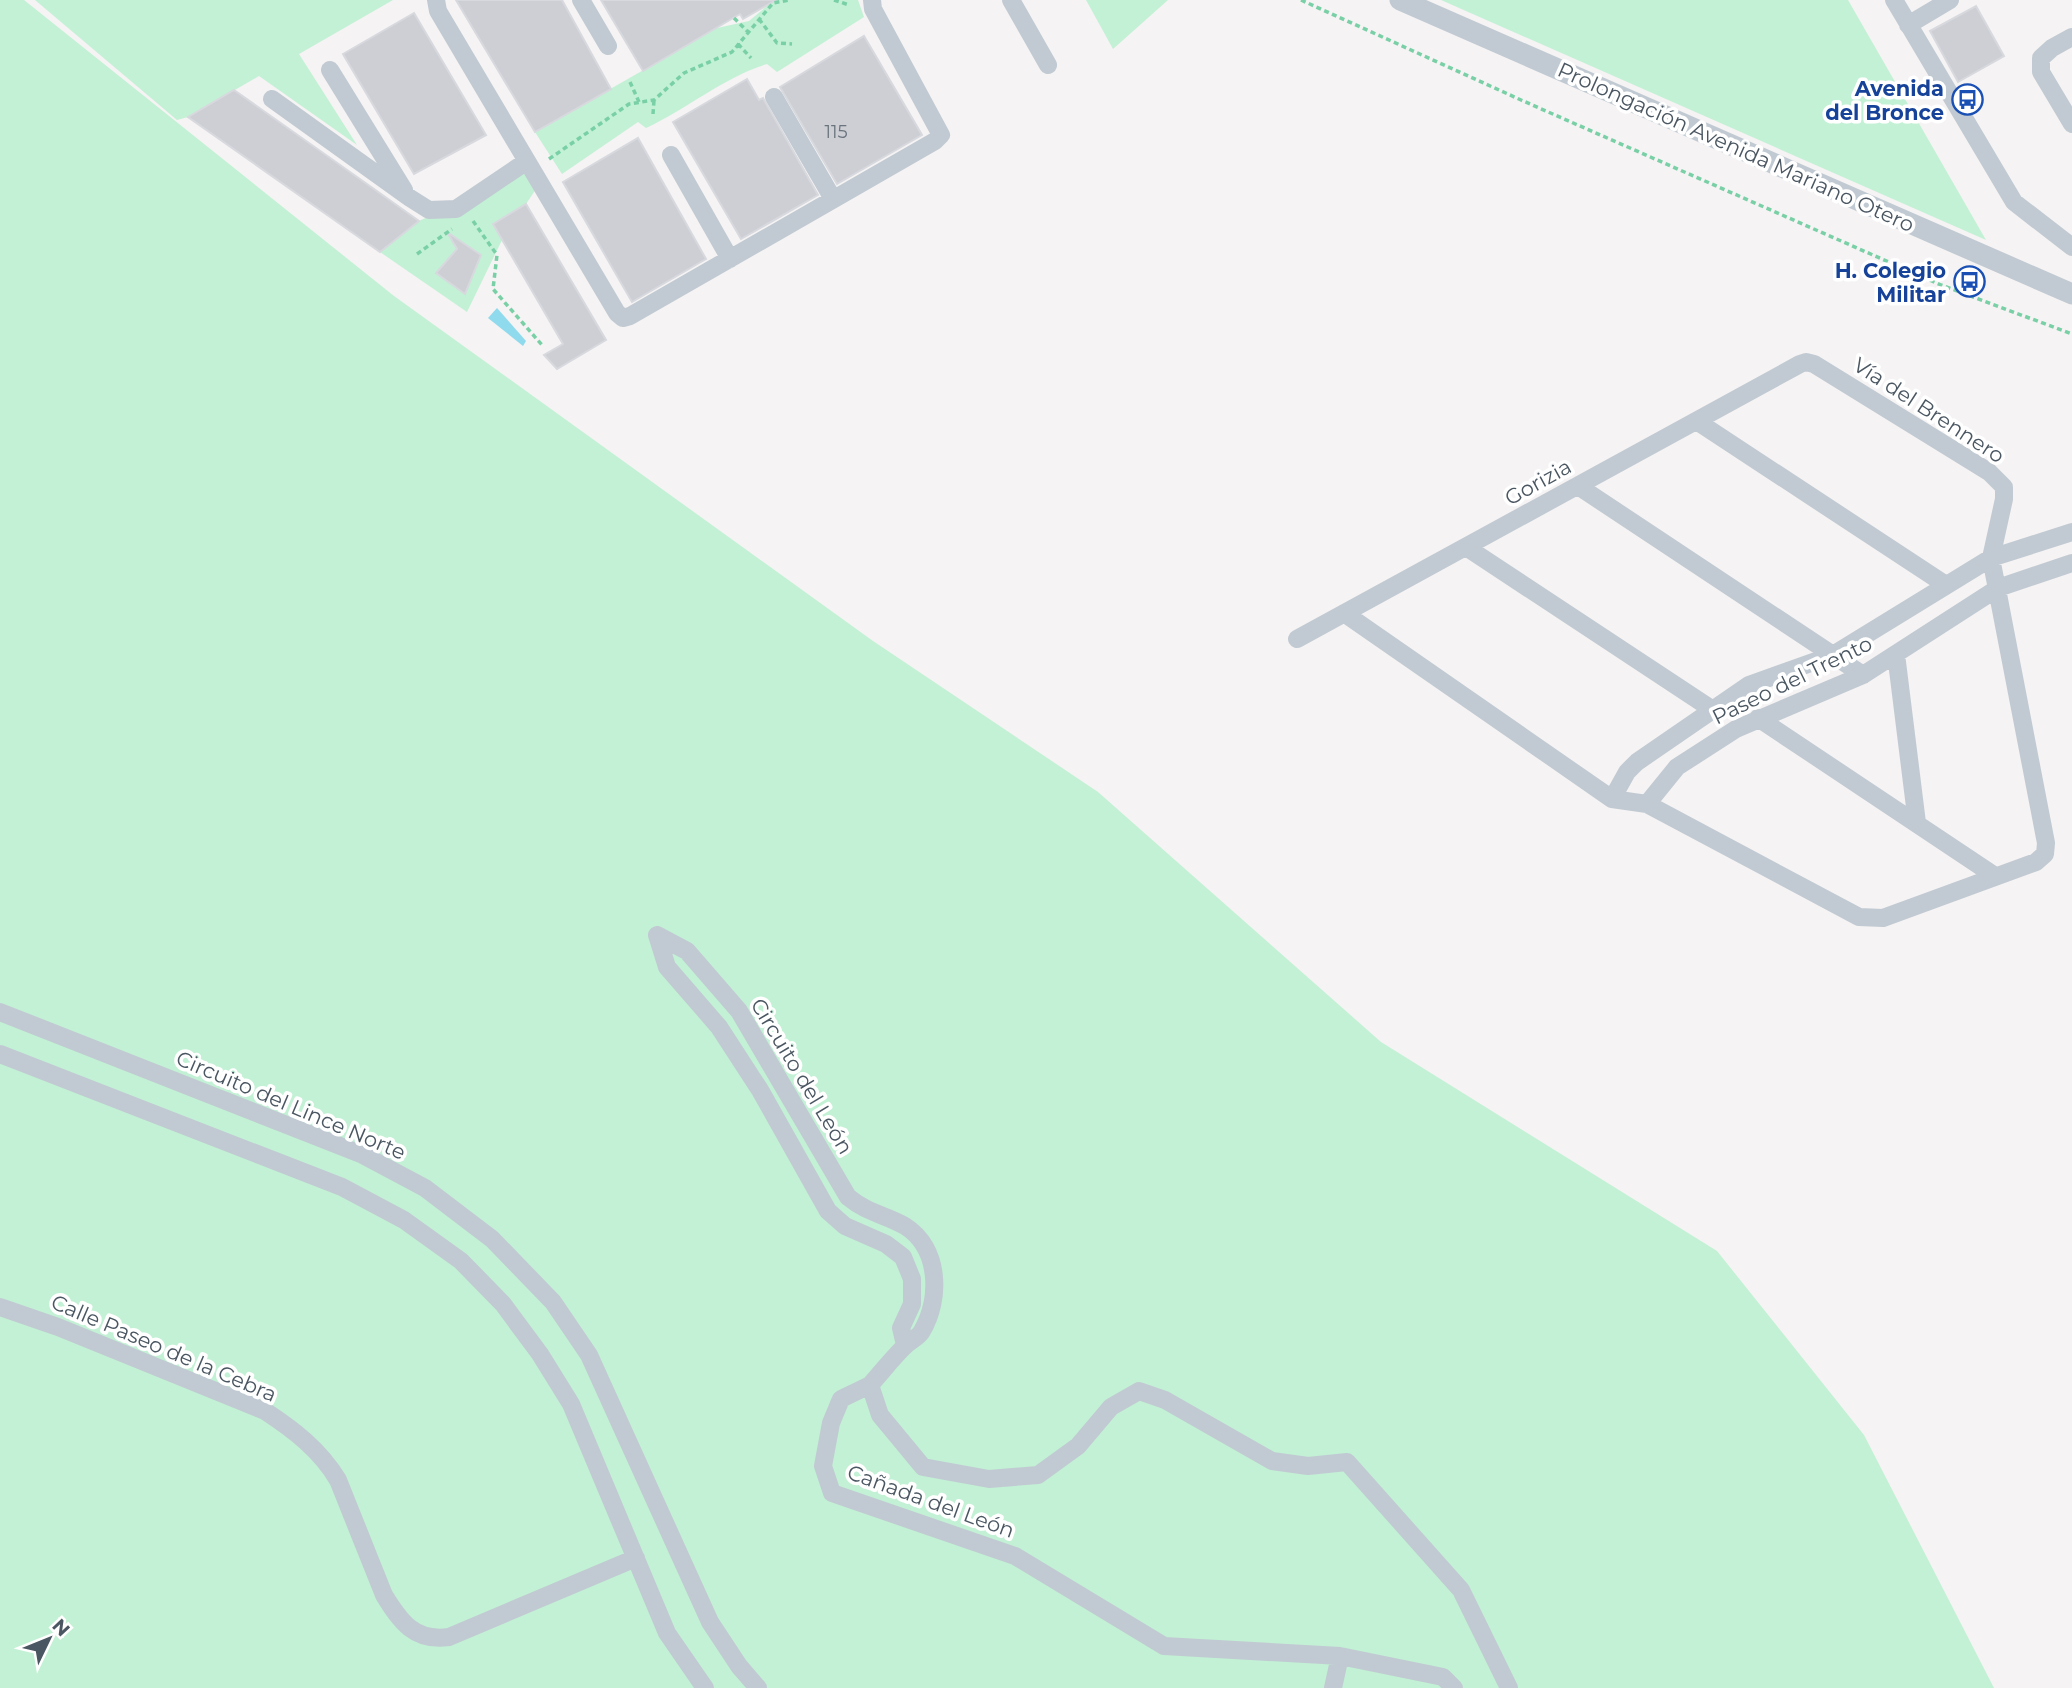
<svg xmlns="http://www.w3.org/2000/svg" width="2072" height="1688" font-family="Montserrat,sans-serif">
<rect width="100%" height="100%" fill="#f5f3f3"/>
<path fill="#c3f1d5" d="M0,0H24L394,296L873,641L1098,792L1381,1042L1717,1251L1864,1435L1994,1688H0Z
M35,0H393L299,54L357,145L259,76L188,117L177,120Z
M774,0H858L864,17L777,72L767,64C724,77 687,109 646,128L638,122L562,174L535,132L717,28L749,21Z
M1086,0H1168L1113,49Z
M1441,0H1848L1986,240Z
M532,169L540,183L526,204L493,224L502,240L467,312L380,252L419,221Z"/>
<path fill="#90daee" d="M497,308L526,341L523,346L488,318Z"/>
<path fill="#cdcfd5" stroke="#d7d9de" stroke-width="2" d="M456,0H562L611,89L535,132Z
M601,0H776L743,19L740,14L643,71Z
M1976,6L2004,56L1958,82L1930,31Z
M414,13L486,135L414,174L343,54Z
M864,36L922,135L837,184L780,87Z
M747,79L759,100L763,98L818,195L741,239L673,122Z
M234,90L367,184L419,221L380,252L188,117Z
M638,138L706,259L632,302L563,182Z
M526,204L606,340L557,369L544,355L563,344L493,224Z
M447,232L481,255L465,294L436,273L457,249Z"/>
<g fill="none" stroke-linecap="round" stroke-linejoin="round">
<path stroke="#7ad0a6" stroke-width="3.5" stroke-dasharray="5 3.5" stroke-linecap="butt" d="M834,0L849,5
M1301,0L1521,100L1941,285L2072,334
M734,18L748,32
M759,19L777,43L792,44
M738,44L751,58
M630,82L639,102
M653,114L654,100
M549,159L629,104L654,100L684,73L732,52L773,3L789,0
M473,221L497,255L493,289L542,345
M417,254L452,229"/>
<path stroke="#c1cad2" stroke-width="18" d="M436,0L438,11L617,313L623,318L630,316L935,141L941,135L873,9L872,0
M581,0L608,46
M1011,0L1048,65
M1894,0L2014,202L2072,247
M1908,25L1950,0
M2072,37L2052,48L2041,58V72L2072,124
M330,70L404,190
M774,97L833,199
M272,99L410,198L429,210L456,209L527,161
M671,155L730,259
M1698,422L1946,585
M1578,486L1863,675
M1466,547L1713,710
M1297,639L1800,364L1806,362L1814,364L1989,472L2004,487V499L1991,558L2046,843L2045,854L2036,862L1883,918L1859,917L1647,804L1612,799L1344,613
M1896,654L1917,823
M1758,718L1995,876
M1612,799L1627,772L1637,762L1749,685L1833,655L1991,558L2072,532
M1647,804L1677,767L1736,729L1863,675L1998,588L2072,563
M657,935L687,951L739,1011L848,1197C869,1214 884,1214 905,1226C940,1248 941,1299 922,1331C919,1337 911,1340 906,1345C893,1357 882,1372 870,1385
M657,935L667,967L719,1027L760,1090L828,1211L845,1226L886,1244L903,1257L912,1279V1304L901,1328L905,1345
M0,1012L363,1155L425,1188L492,1239L553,1302L589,1355L710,1622L739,1666L758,1688
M0,1054L342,1187L404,1220L461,1261L503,1304L540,1354L571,1404L667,1633L705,1688
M0,1307L58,1327L265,1411C294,1430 320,1450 338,1480L384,1595C400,1621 414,1642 449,1637L636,1558
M1333,1688L1340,1656
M1454,1688L1443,1677L1340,1656L1164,1646L1015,1556L832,1493L823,1466L831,1423L841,1399L870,1385L880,1415L923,1467L989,1479L1038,1475L1078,1446L1111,1407L1139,1391L1165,1400L1272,1461L1308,1466L1347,1462L1461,1590L1509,1688"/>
<path stroke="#c1cad2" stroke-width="21" d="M1400,0L2072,294"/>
</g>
<defs>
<symbol id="bus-ring" viewBox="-11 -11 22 22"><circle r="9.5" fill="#fff" stroke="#1a4fb4" stroke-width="1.5"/><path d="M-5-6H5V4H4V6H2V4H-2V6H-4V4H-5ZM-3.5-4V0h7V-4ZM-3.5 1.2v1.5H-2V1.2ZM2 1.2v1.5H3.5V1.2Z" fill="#1a4fb4"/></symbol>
</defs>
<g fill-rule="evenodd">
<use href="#bus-ring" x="1950" y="82" width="35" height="35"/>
<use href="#bus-ring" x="1952" y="264" width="35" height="35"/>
</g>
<g text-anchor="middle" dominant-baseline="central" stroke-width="7" stroke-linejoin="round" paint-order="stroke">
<g font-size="18" fill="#6b747e">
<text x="836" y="132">115</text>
</g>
<g font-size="21" font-weight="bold" fill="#164399" stroke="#fff" text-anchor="end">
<text x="1944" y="88">Avenida<tspan x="1944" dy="24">del Bronce</tspan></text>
<text x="1946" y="270">H. Colegio<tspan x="1946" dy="24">Militar</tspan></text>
</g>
<g font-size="21" fill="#4a5661" stroke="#fff">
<text transform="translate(1736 147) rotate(24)">Prolongación Avenida Mariano Otero</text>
<text transform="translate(1929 410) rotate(33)">Vía del Brennero</text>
<text transform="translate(1538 482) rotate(-29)">Gorizia</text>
<text transform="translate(1792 680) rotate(-26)">Paseo del Trento</text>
<text transform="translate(802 1076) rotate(59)">Circuito del León</text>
<text transform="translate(291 1105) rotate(23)">Circuito del Lince Norte</text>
<text transform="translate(164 1348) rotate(23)">Calle Paseo de la Cebra</text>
<text transform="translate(931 1501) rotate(20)">Cañada del León</text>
</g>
</g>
<g transform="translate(49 1639) rotate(47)" stroke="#ffffff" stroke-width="5" paint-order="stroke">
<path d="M0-5L12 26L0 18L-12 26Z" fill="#4a5661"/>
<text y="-10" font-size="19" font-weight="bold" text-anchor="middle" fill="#4a5661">N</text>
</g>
</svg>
